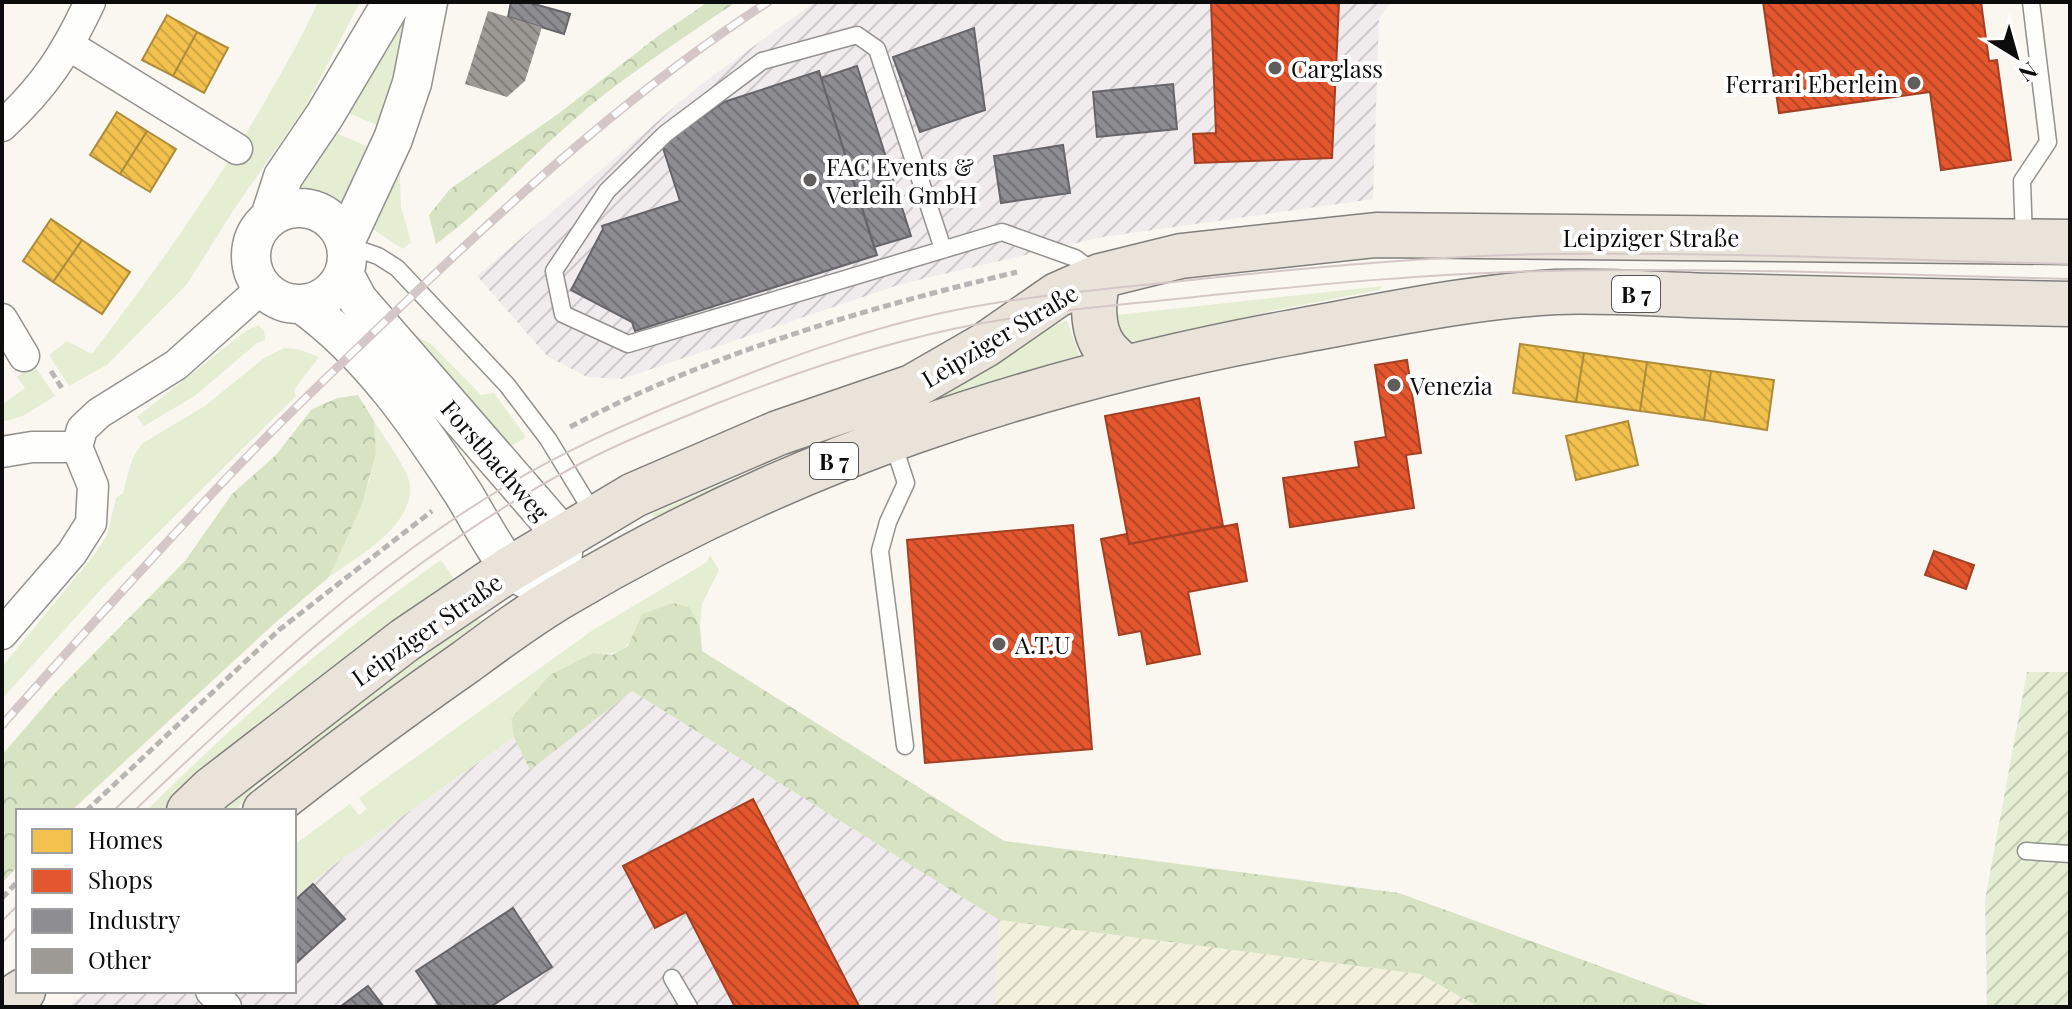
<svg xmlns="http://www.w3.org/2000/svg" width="2072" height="1009" font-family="'Playfair Display',serif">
<defs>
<pattern id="industrial-furrows" width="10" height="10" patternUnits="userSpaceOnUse" patternTransform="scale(2)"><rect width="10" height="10" fill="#f0ebed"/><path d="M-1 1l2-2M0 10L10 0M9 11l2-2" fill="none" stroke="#cdc8ca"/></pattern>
<pattern id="farmland-furrows" width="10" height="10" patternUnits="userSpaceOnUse" patternTransform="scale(2)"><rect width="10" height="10" fill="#f4f0de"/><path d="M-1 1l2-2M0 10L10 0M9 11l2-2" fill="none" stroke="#d0cdbd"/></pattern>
<pattern id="forest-crowns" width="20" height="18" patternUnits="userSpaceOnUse" patternTransform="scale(2)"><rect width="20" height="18" fill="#d7e3c2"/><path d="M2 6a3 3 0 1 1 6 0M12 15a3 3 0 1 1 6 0" fill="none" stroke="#b7c2a6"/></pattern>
<pattern id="garden-furrows" width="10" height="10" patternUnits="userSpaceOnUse" patternTransform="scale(2)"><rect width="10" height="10" fill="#e5edd3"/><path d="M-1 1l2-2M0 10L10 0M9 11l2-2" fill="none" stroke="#c3cab4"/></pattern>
<pattern id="homes-back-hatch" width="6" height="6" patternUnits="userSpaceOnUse" patternTransform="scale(2)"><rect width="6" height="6" fill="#f2c14e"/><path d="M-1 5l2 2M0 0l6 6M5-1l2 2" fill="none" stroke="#cea543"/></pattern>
<pattern id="shops-back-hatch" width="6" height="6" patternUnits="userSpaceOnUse" patternTransform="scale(2)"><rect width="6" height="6" fill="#e4572e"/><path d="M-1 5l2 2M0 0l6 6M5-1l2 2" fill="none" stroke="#b74626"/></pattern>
<pattern id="industry-back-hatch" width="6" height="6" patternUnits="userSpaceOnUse" patternTransform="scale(2)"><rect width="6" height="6" fill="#8d8d92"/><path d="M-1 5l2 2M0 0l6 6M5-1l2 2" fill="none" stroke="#727276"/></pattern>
<pattern id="building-back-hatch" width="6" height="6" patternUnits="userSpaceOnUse" patternTransform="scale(2)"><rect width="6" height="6" fill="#9d9a96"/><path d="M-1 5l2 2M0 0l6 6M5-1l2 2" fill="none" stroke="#7e7c79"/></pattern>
</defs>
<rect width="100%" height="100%" fill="#faf7f0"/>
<path fill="url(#industrial-furrows)" d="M815,2H1391L1379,18L1373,199L1102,237L901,284L622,379L587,377L547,356L477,276L700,85Z
M632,691L999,920L995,1007H68L86,991H294V898L331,867L514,737L530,770Z"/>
<path fill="url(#farmland-furrows)" d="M999,920L1420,974L1479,1007H995Z"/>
<path fill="#e5edd3" d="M318,2H360L305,107L233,211L187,284L107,365L69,386L49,355L67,341L92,354C153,274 212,192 263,105C282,71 302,38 318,2Z
M417,2L384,128L339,109L365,63Z
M329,130L376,150L342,207L323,193L291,189Z
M399,153L401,207L411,242L403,249L371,228Z
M1383,286L1379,290L1276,310L1134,344L1125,341L1108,316Z
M1067,320L1080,358L659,528L652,514L730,480L883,421L1022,341Z
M258,325L264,331L265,340L257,343L196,395L144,426L137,417L246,331Z
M402,328L431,344L481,395L494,393L526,437L504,451Z
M284,348L298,349L319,357L294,390L296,396L104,586L2,699V667L94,555L107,535L116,498L123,493C128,475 130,457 143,443L205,406L264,358Z
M34,365L55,396L23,416L2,422V405L25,388L17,377Z
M374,421C382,435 407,468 409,481C418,524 357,557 329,577L368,485L376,454Z
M710,555L719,570L702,604L700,627L689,608L642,614C630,643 628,657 593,653L511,719L514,737L331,867L294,898V845L350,804L359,815L367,809L359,798L593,630L707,562Z
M441,560L458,585L166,811H146C238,720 335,634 441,560Z
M476,614L482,624L254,787L235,811H220L251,784Z"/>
<path fill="url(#forest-crowns)" d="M708,2H736C679,41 619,79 568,125C522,165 485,208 436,244L429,215L450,189L558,114L658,36Z
M358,395L374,421L376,454L361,507L329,577L275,623L71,811H18V866L2,883V755L57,691L185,561L232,494L276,455L312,409L338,398Z
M673,603L689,607L700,627L702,651L1004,841L1399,893L1712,1007H1479L1420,974L999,920L632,691L530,770L514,737L511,719L550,675L593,653L612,655L628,646L642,614Z"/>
<path fill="url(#garden-furrows)" d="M2027,672H2070V1007H1987L1985,900Z"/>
<path fill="url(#homes-back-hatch)" stroke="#ad8b3a" stroke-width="2" d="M167,15L197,32L173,76L142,60Z
M197,32L228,48L204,93L173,76Z
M117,112L147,131L120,174L90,155Z
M147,131L176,149L150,192L120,174Z
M51,219L82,240L53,282L23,261Z
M82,240L130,272L102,314L53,282Z
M1520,344L1584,353L1576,402L1513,393Z
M1584,353L1647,362L1640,411L1576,402Z
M1647,362L1711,371L1704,420L1640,411Z
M1711,371L1774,380L1767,430L1704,420Z
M1628,421L1638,465L1576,480L1566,436Z"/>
<path fill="url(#shops-back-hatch)" stroke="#a34024" stroke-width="2" d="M1211,2H1339L1332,158L1195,163L1193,134L1216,133Z
M1763,2H1981L1989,61L1997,60L2011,160L1941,170L1930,92L1779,113Z
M1407,360L1421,453L1406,455L1414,508L1290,527L1283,478L1359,467L1355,442L1386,437L1375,365Z
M1199,398L1223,526L1129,544L1105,416Z
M1237,524L1247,581L1188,592L1200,654L1147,664L1141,631L1119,635L1101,539L1127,534L1129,544Z
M1073,525L1092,749L925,763L907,540Z
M1934,551L1974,565L1966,589L1925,575Z
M753,799L859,1006L735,1007L686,912L655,928L623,866Z"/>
<path fill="url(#industry-back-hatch)" stroke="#66666a" stroke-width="2" d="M511,2H527L570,14L564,34L508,17Z
M974,28L985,110L920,132L893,57Z
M857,66L911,236L874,247L821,78Z
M819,71L877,255L635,331L632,322L571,290L603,229L602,226L680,201L662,145L724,102Z
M1173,84L1177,129L1097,137L1093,92Z
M1063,145L1070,193L1001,203L994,156Z
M313,884L345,919L294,965V901Z
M513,908L552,967L490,1007H440L416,971Z
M368,986L384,1007H340Z"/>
<path fill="url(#building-back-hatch)" d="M488,11L542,27L525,81L507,97L465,84Z"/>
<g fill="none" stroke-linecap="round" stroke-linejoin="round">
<defs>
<path id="service" d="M2024,240L2022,181L2048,142L2031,2
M346,245L378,256L397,268L507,385L548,439L595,516
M943,249L877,49L857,35L762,61L665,134L607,191L554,271L563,314L628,344L1002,232L1075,258L1096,273
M892,440L906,483L888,522L880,551L905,746
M2026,851L2070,854
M672,978L689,1007"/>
<path id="minor" d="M70,46L237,149
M2,126C45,86 65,55 90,2
M2,319L24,356
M77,447L82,429L99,413L176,365L263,287
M2,452L32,447H77
M2,634L72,553L91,523L93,486L77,447
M211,991L226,1007"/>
<path id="tertiary" d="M251 256a48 48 0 1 1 96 0a48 48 0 1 1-96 0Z
M270,217L283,177L325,115L392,2
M345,242L393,139L412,83L428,2
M302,304C370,353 418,424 463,493C473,509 501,561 512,570C526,581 545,588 560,596L564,537L358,300L344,274"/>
<path id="primary" d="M1100,276C1092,297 1091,329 1105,348C1110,355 1118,361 1124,367
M189,811L212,789L405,640L510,569L634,495L778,433L912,387L985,345L1057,295L1100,276L1181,256L1376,235L2070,242
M265,811C331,759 398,709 467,661C498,638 529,615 563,595C790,460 1030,381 1288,333C1377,317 1466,297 1556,292C1611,290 1667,295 1721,296C1837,299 1954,302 2070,304
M2,1005L23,991"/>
</defs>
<use href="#service" stroke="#93928f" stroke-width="19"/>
<use href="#minor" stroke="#93928f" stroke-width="33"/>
<use href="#tertiary" stroke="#93928f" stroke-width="41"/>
<use href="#primary" stroke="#807f7c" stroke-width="47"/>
<path stroke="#b7b6b5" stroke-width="5" stroke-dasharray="8 4" stroke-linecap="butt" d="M51,371L63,390
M570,427C707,354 867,308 1017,272
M86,811L279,630L432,511
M2,898L18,881"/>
<use href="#service" stroke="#fefefd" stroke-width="16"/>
<use href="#minor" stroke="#fefefd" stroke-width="30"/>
<use href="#tertiary" stroke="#fefefd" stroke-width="38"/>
<use href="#primary" stroke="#e9e3da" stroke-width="44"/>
<path stroke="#d5c7c7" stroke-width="2" d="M113,811C233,697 353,579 496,492C559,453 627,423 696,395C790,356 888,320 989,304C1059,292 1130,287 1200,279C1316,267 1433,256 1550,254C1723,252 1897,260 2070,264
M134,811C267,684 407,557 570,469C616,444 665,425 713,405C801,370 890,340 983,323C1059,309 1136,304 1212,295C1323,284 1435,273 1546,271C1721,267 1896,275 2070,279
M2,921L18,905
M2,943L18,926"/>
<defs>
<path id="rail" d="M2,725C74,644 147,563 221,484C283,418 349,356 415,293C525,188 640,85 768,2"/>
</defs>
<use href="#rail" stroke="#d5c7c7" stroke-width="9"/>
<use href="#rail" stroke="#fff" stroke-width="6" stroke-dasharray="18" stroke-linecap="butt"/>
</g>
<g fill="#5f5e5c" stroke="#fff" stroke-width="3">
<circle cx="1275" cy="68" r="8"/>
<circle cx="1914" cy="83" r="8"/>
<circle cx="810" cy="180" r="8"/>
<circle cx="1394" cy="385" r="8"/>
<circle cx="999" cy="644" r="8"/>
</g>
<g text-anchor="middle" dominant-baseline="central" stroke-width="8" stroke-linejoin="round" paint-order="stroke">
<g fill="#fff" stroke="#555" stroke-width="2">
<rect x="1612" y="276" width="48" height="36" rx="6"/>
<rect x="810" y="443" width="48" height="36" rx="6"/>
</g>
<g font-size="22" font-weight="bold" fill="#0c0c0c">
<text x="1636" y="294">B 7</text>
<text x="834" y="461">B 7</text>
</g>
<g font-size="24" fill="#0c0c0c" stroke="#fff" text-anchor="start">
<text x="1291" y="68">Carglass</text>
<text x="1898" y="83" text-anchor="end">Ferrari Eberlein</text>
<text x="826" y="166">FAC Events &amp;<tspan x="826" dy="28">Verleih GmbH</tspan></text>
<text x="1410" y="385">Venezia</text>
<text x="1015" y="644">A.T.U</text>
</g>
<g font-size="24" fill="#0c0c0c" stroke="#fff">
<text x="1651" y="237">Leipziger Straße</text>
<text transform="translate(999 335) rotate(-31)">Leipziger Straße</text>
<text transform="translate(496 460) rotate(49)">Forstbachweg</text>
<text transform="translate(426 629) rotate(-35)">Leipziger Straße</text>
</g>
</g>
<rect width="2072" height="1009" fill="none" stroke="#0c0c0c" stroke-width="8"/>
<rect x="16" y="809" width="280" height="184" fill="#ffffff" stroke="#9e9e9e" stroke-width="2"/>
<rect x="32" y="829" width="40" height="24" fill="#f2c14e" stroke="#9e9e9e" stroke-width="2"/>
<text x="88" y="849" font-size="24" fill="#0c0c0c">Homes</text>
<rect x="32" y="869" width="40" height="24" fill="#e4572e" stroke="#9e9e9e" stroke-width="2"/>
<text x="88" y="889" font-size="24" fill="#0c0c0c">Shops</text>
<rect x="32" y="909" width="40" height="24" fill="#8d8d92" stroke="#9e9e9e" stroke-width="2"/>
<text x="88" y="929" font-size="24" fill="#0c0c0c">Industry</text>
<rect x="32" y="949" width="40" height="24" fill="#9d9a96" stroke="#9e9e9e" stroke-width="2"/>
<text x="88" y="969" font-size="24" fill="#0c0c0c">Other</text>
<g transform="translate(2016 56) rotate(143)" stroke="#ffffff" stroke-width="6" paint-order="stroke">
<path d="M0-6L14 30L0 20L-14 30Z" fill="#0c0c0c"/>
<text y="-12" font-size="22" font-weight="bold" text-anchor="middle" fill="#0c0c0c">N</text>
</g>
</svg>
